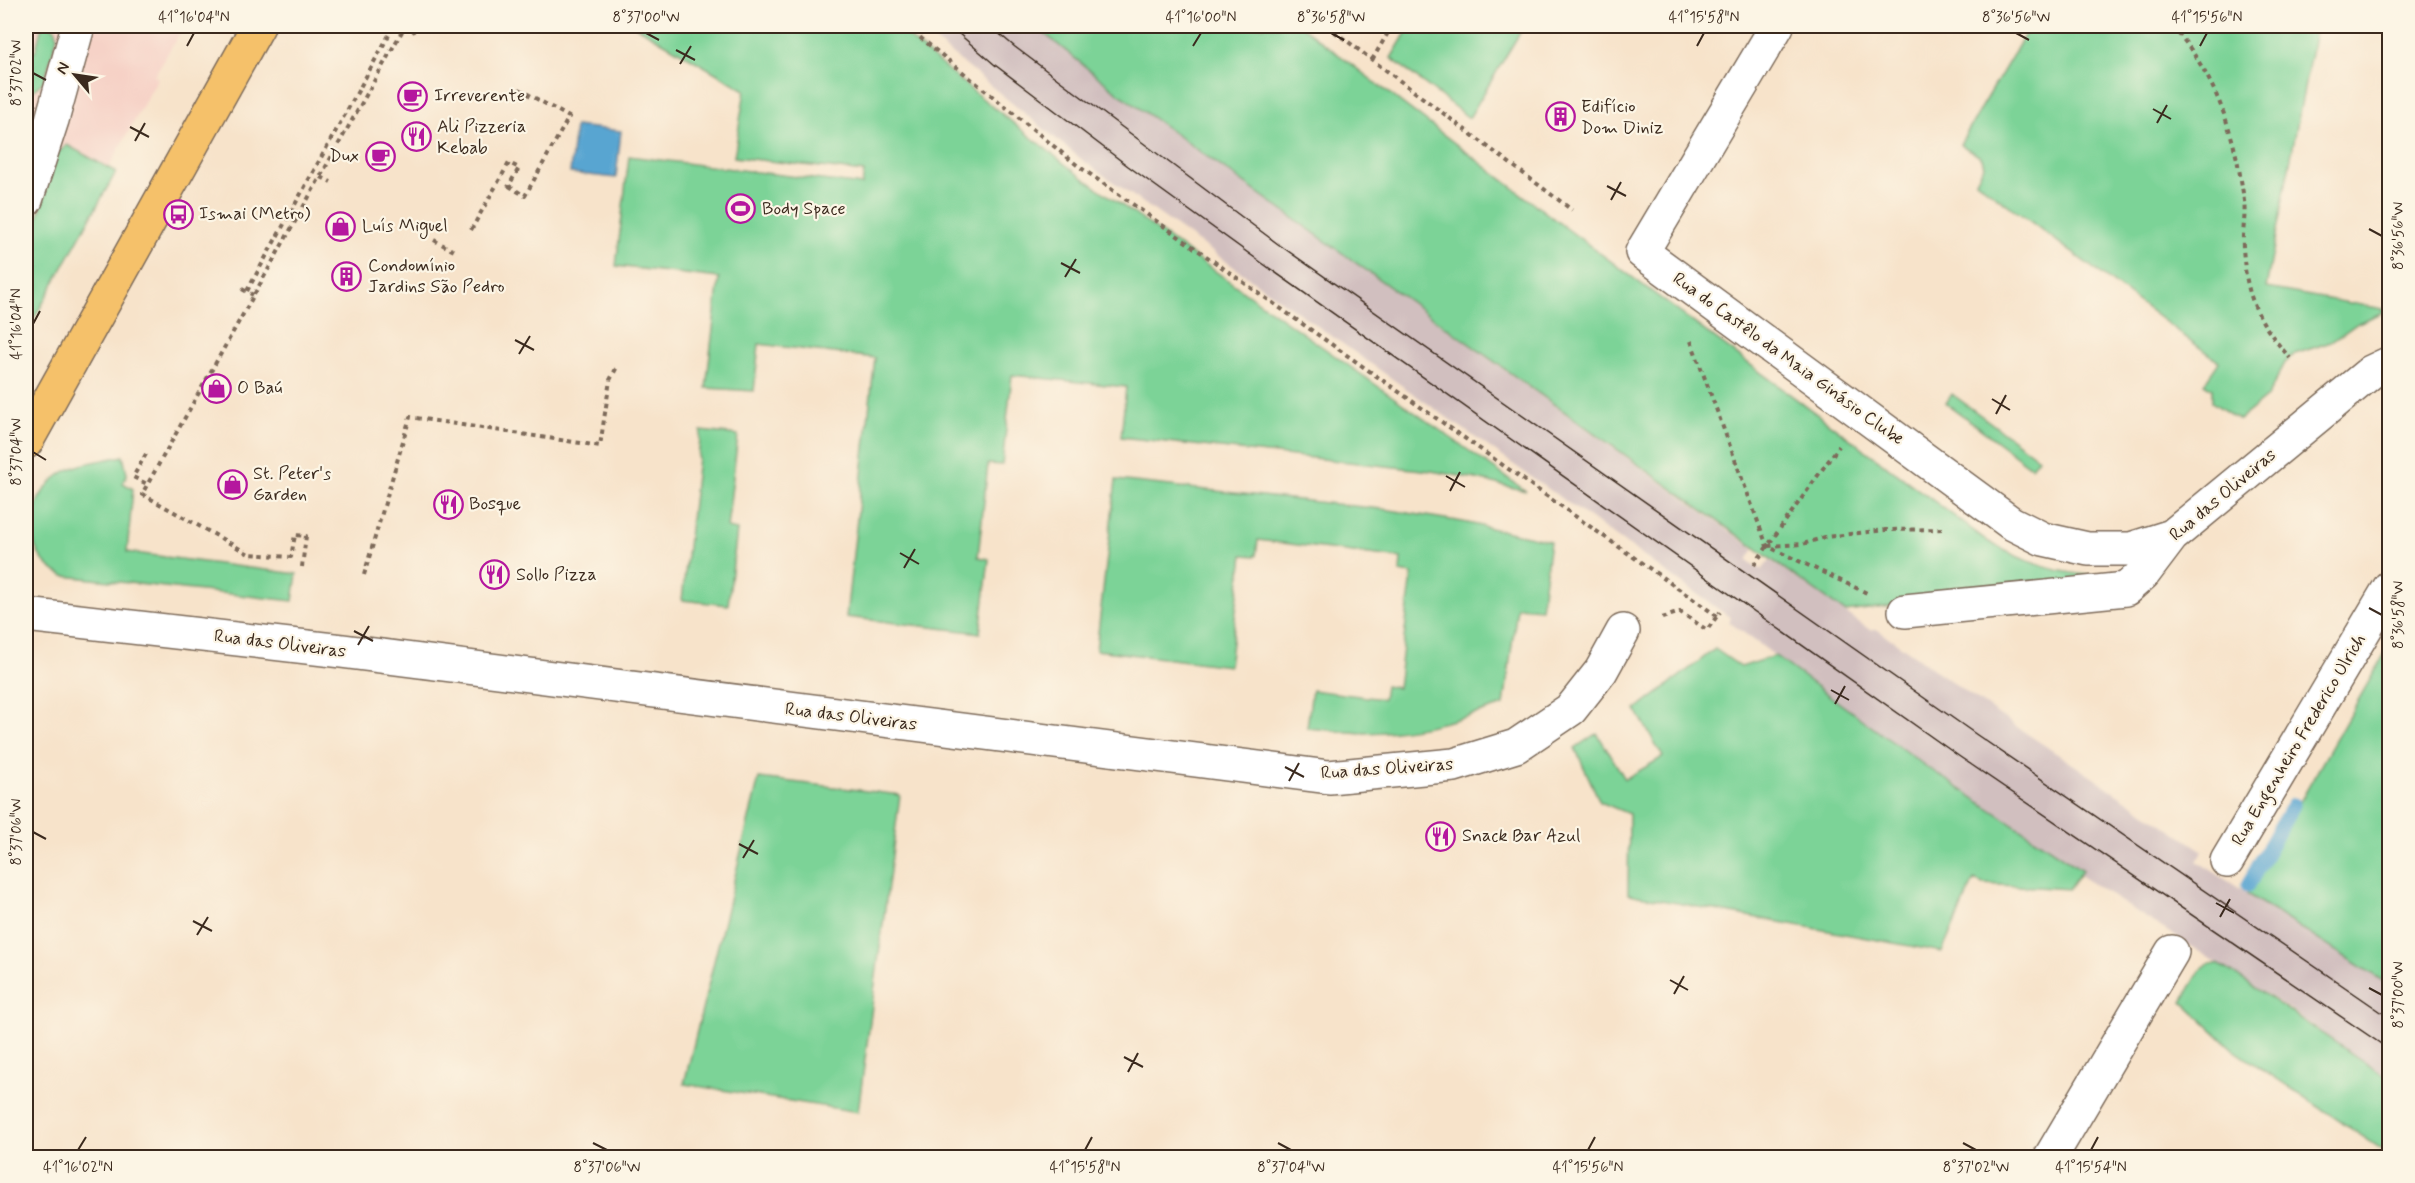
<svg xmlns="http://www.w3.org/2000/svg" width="2415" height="1183" font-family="Mynerve,sans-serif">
<rect width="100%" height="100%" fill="#fcf5e5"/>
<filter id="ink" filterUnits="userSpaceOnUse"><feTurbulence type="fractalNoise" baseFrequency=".0167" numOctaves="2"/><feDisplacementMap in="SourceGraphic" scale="12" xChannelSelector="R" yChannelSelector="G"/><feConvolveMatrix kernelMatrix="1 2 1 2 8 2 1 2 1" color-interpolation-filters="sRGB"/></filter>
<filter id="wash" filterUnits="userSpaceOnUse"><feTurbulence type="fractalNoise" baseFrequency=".008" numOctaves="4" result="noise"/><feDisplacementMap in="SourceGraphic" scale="24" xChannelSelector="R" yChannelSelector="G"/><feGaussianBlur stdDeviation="1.35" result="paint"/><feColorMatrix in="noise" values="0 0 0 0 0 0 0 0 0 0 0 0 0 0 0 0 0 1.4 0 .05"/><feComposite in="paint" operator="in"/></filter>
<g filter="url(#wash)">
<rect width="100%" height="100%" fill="#f7e3ca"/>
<path fill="#f6d1c6" d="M26,26H184L154,76L158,78L109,167L116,172L26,333Z"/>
<path fill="#d1bfbf" d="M917,26H1035L1118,93L1754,549L1747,560L1754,565L1762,570L1770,560L1870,630H1878L1999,715L2203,851L2197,861L2389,985V1079L2283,1005L2079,875L2081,870L1924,765L1729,622L1731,618L1081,159Z"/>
<path fill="#7cd397" stroke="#5c7e5a" stroke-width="1.5" d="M42,26H51L56,30L57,37L44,81L33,91H26L32,60L26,58V49L35,52Z
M635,26H895L973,91L1075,172L1526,491L1477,479L1431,471L1121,437L1126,387L1012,375L1002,465L988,464L978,557L989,559L980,633L846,617L875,358L759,344L754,391L706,388L719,278L616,266L629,156L862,185L864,172L734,157L745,90Z
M1035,26H1301L1562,225L1989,542C2036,569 2065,574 2118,578L1845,612L1118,93Z
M1410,26H1524L1469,118L1391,58Z
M2030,26H2316L2266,288L2389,310L2358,323L2331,342L2295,354L2285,363L2267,397L2239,420L2212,402V389L2204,384L2219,362L1976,181L1984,166L1982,158L1960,144Z
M67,145L116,172L26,333V257L58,152Z
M1952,394L2038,458L2031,467L1946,403Z
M701,431L738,435L727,528L737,530L728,605L682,600Z
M123,456L127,474L123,483L133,489L127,552L297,574L293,601L64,576C20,556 23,500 61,474C78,462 103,461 123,456Z
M1116,480L1390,510L1463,522L1550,541L1541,609L1517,607L1504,705C1458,720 1411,733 1363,733C1344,732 1326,730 1307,728L1312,690L1383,699L1385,686L1398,688L1412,574L1400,572L1401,558L1258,540L1256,556L1243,555L1229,666L1096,650Z
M1715,649L1741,667L1775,656L1924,765L2082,870L2069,889L1983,884L1974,880L1942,952L1628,894L1629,814L1600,802L1575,748L1597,733L1625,779L1663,757L1636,710Z
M2387,650L2390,651L2389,985L2247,894Z
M759,778L900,795L858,1112L684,1084Z
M2209,964H2218L2227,969L2389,1079V1154L2234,1050L2182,1001L2200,971Z"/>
<path fill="#59a5d1" stroke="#4a6878" stroke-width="1.5" d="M575,126L621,131L616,178L570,173Z"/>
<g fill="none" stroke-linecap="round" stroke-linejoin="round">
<path stroke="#59a5d1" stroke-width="15" d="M2248,885L2293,805"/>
</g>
</g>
<g filter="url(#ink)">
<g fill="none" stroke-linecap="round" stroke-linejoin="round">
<defs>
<path id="minor" d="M1777,26L1642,252L2011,523L2043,539L2088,549H2131L2172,536
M26,200L52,120L78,26
M1905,611L2126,589L2144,573L2172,536L2371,372L2390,363
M26,615L342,651L1329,777L1454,765L1516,746L1571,709L1601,671L1623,631
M2227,861L2390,587
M2050,1158L2172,952"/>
<path id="major" d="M26,442L258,26"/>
</defs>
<use href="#minor" stroke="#7d6b5a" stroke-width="36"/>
<use href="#major" stroke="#7d6b5a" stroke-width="36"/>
<path stroke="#7d6b5a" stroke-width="4" stroke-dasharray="4.5 4.5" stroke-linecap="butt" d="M405,26L415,32
M906,26L1077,165L1717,616
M1327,26L1572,210
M2172,26C2216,75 2236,136 2244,201C2246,216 2242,232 2243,247C2246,298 2257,320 2290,358
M1372,60L1392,26
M321,177L331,182
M509,186L525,196L569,117L519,89
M471,230L509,163L519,168L508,187
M434,240L454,251
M242,289L253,295
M247,291L394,26
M1691,341L1767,546L1869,594
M146,454L133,477L147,484
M1768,546L1803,544L1825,537L1885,530L1945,529
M1754,565L1839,446
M302,567L306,536L295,535L291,557L249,554L142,494L405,26
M364,575L410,417L600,446L610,380L618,365
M1662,618L1680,612L1707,630L1720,612"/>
<use href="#minor" stroke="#fff" stroke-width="33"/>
<use href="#major" stroke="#f5c16b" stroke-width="33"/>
<path stroke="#3b2a1e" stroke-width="1.5" d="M950,26L995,65L1128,166L1262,263L1960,757L2390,1050
M990,26L1015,47L1278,244L1977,735L2390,1018"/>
</g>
</g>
<path fill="none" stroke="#3b2a1e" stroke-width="2" d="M646,33L659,40M1331,33L1344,40M2016,33L2029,40M187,46L194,33M1193,46L1201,33M1697,46L1704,33M2200,46L2207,33M676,50L695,60M680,64L691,46M33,73L46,80M2153,109L2171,119M2157,123L2167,105M130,127L149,137M135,141L145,123M1607,186L1626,196M1611,200L1621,182M2369,229L2382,236M1061,263L1080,273M1065,277L1076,259M33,324L40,311M515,340L534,350M519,354L530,336M1992,399L2010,410M1996,414L2006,395M33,452L46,460M1446,476L1465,487M1450,491L1460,472M900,553L919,564M904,568L915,549M2369,608L2382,615M354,631L373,641M358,645L369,626M1831,690L1849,700M1835,704L1845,686M1285,767L1304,777M1289,781L1299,763M33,832L46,839M739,844L758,854M743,858L754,840M2216,903L2234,913M2220,917L2230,899M193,921L212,931M197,935L208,917M1670,980L1688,990M2369,988L2382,995M1674,994L1684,976M1124,1057L1143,1067M1128,1072L1138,1053M593,1143L607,1150M1278,1143L1291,1150M1963,1143L1976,1150M78,1150L86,1137M1085,1150L1092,1137M1588,1150L1595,1137M2091,1150L2098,1137"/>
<defs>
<symbol id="cafe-ring" viewBox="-11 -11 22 22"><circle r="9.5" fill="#fcf5e5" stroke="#b5179e" stroke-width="1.5"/><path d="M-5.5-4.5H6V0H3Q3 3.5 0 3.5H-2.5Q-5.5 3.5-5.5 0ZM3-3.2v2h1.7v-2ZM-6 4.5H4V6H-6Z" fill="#b5179e"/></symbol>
<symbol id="building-ring" viewBox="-11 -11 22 22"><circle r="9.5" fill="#fcf5e5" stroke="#b5179e" stroke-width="1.5"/><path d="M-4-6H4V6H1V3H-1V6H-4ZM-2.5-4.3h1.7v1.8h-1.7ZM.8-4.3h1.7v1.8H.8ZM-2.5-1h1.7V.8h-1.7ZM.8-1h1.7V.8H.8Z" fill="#b5179e"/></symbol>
<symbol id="restaurant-ring" viewBox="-11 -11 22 22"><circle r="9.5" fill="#fcf5e5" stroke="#b5179e" stroke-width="1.5"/><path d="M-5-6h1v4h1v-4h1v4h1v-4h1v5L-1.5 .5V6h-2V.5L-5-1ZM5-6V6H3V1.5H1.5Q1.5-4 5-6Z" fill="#b5179e"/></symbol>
<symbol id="stadium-ring" viewBox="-11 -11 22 22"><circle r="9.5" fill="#fcf5e5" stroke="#b5179e" stroke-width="1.5"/><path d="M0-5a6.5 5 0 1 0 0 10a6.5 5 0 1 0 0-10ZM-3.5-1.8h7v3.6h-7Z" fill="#b5179e"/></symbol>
<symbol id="bus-ring" viewBox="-11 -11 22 22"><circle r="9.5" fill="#fcf5e5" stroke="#b5179e" stroke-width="1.5"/><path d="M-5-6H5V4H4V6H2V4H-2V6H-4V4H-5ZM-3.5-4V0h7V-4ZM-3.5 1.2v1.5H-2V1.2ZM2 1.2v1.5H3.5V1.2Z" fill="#b5179e"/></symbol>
<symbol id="shop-ring" viewBox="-11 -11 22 22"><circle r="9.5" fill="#fcf5e5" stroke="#b5179e" stroke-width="1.5"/><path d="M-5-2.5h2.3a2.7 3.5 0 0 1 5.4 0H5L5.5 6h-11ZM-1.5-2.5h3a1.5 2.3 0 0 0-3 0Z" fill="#b5179e"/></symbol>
</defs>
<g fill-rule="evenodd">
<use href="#cafe-ring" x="396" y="80" width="33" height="33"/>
<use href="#building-ring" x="1544" y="100" width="33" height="33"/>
<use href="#restaurant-ring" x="400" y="120" width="33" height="33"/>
<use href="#cafe-ring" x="364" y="140" width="33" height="33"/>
<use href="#stadium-ring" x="724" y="192" width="33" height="33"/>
<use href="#bus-ring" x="162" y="198" width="33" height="33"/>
<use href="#shop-ring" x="324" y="210" width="33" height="33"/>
<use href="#building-ring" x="330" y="260" width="33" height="33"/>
<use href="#shop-ring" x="200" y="372" width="33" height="33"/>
<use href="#shop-ring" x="216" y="468" width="33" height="33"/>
<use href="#restaurant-ring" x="432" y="488" width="33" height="33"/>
<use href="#restaurant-ring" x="478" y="558" width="33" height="33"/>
<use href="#restaurant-ring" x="1424" y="820" width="33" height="33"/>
</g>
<g text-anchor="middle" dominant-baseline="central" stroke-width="4.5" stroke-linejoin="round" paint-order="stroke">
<g font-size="18" fill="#3b2a1e" stroke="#fcf5e5" text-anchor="start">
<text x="434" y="96">Irreverente</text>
<text x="1581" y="107">Edifício<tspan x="1581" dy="21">Dom Diniz</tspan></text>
<text x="437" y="127">Ali Pizzeria<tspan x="437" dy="21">Kebab</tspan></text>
<text x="359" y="156" text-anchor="end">Dux</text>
<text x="762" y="209">Body Space</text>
<text x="199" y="214">Ismai (Metro)</text>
<text x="362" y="226">Luís Miguel</text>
<text x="368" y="266">Condomínio<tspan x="368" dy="21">Jardins São Pedro</tspan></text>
<text x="237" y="388">O Baú</text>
<text x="253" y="474">St. Peter's<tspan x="253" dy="21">Garden</tspan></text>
<text x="469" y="504">Bosque</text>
<text x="516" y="575">Sollo Pizza</text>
<text x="1462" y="836">Snack Bar Azul</text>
</g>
<g font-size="18" fill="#3b2a1e" stroke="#fcf5e5">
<text transform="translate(1788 359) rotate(36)">Rua do Castêlo da Maia Ginásio Clube</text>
<text transform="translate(2223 495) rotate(-40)">Rua das Oliveiras</text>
<text transform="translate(280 644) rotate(7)">Rua das Oliveiras</text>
<text transform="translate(851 717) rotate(7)">Rua das Oliveiras</text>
<text transform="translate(2299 740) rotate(-59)">Rua Engenheiro Frederico Ulrich</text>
<text transform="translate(1387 769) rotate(-4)">Rua das Oliveiras</text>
</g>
</g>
<rect width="2415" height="1183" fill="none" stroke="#fcf5e5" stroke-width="66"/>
<g transform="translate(75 75) rotate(299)" stroke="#fcf5e5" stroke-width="4.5" paint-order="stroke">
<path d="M0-4.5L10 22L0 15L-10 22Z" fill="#3b2a1e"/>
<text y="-9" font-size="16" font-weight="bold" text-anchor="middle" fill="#3b2a1e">N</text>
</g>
<rect x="33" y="33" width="2349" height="1117" fill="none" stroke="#3b2a1e" stroke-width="2"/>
<g font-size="15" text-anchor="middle" fill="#3b2a1e">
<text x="194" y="22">41°16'04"N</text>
<text x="646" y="22">8°37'00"W</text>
<text x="1201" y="22">41°16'00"N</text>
<text x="1331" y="22">8°36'58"W</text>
<text x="1704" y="22">41°15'58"N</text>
<text x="2016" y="22">8°36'56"W</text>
<text x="2207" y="22">41°15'56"N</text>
<text transform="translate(16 73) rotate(-90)" y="5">8°37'02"W</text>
<text transform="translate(2398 236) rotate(-90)" y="5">8°36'56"W</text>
<text transform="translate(16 324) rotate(-90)" y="5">41°16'04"N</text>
<text transform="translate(16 452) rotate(-90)" y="5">8°37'04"W</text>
<text transform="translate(2398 615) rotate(-90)" y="5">8°36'58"W</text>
<text transform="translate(16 832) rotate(-90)" y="5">8°37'06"W</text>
<text transform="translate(2398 995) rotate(-90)" y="5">8°37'00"W</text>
<text x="78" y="1172">41°16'02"N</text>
<text x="607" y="1172">8°37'06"W</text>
<text x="1085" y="1172">41°15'58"N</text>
<text x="1291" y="1172">8°37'04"W</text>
<text x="1588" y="1172">41°15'56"N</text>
<text x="1976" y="1172">8°37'02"W</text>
<text x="2091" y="1172">41°15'54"N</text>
</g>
</svg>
